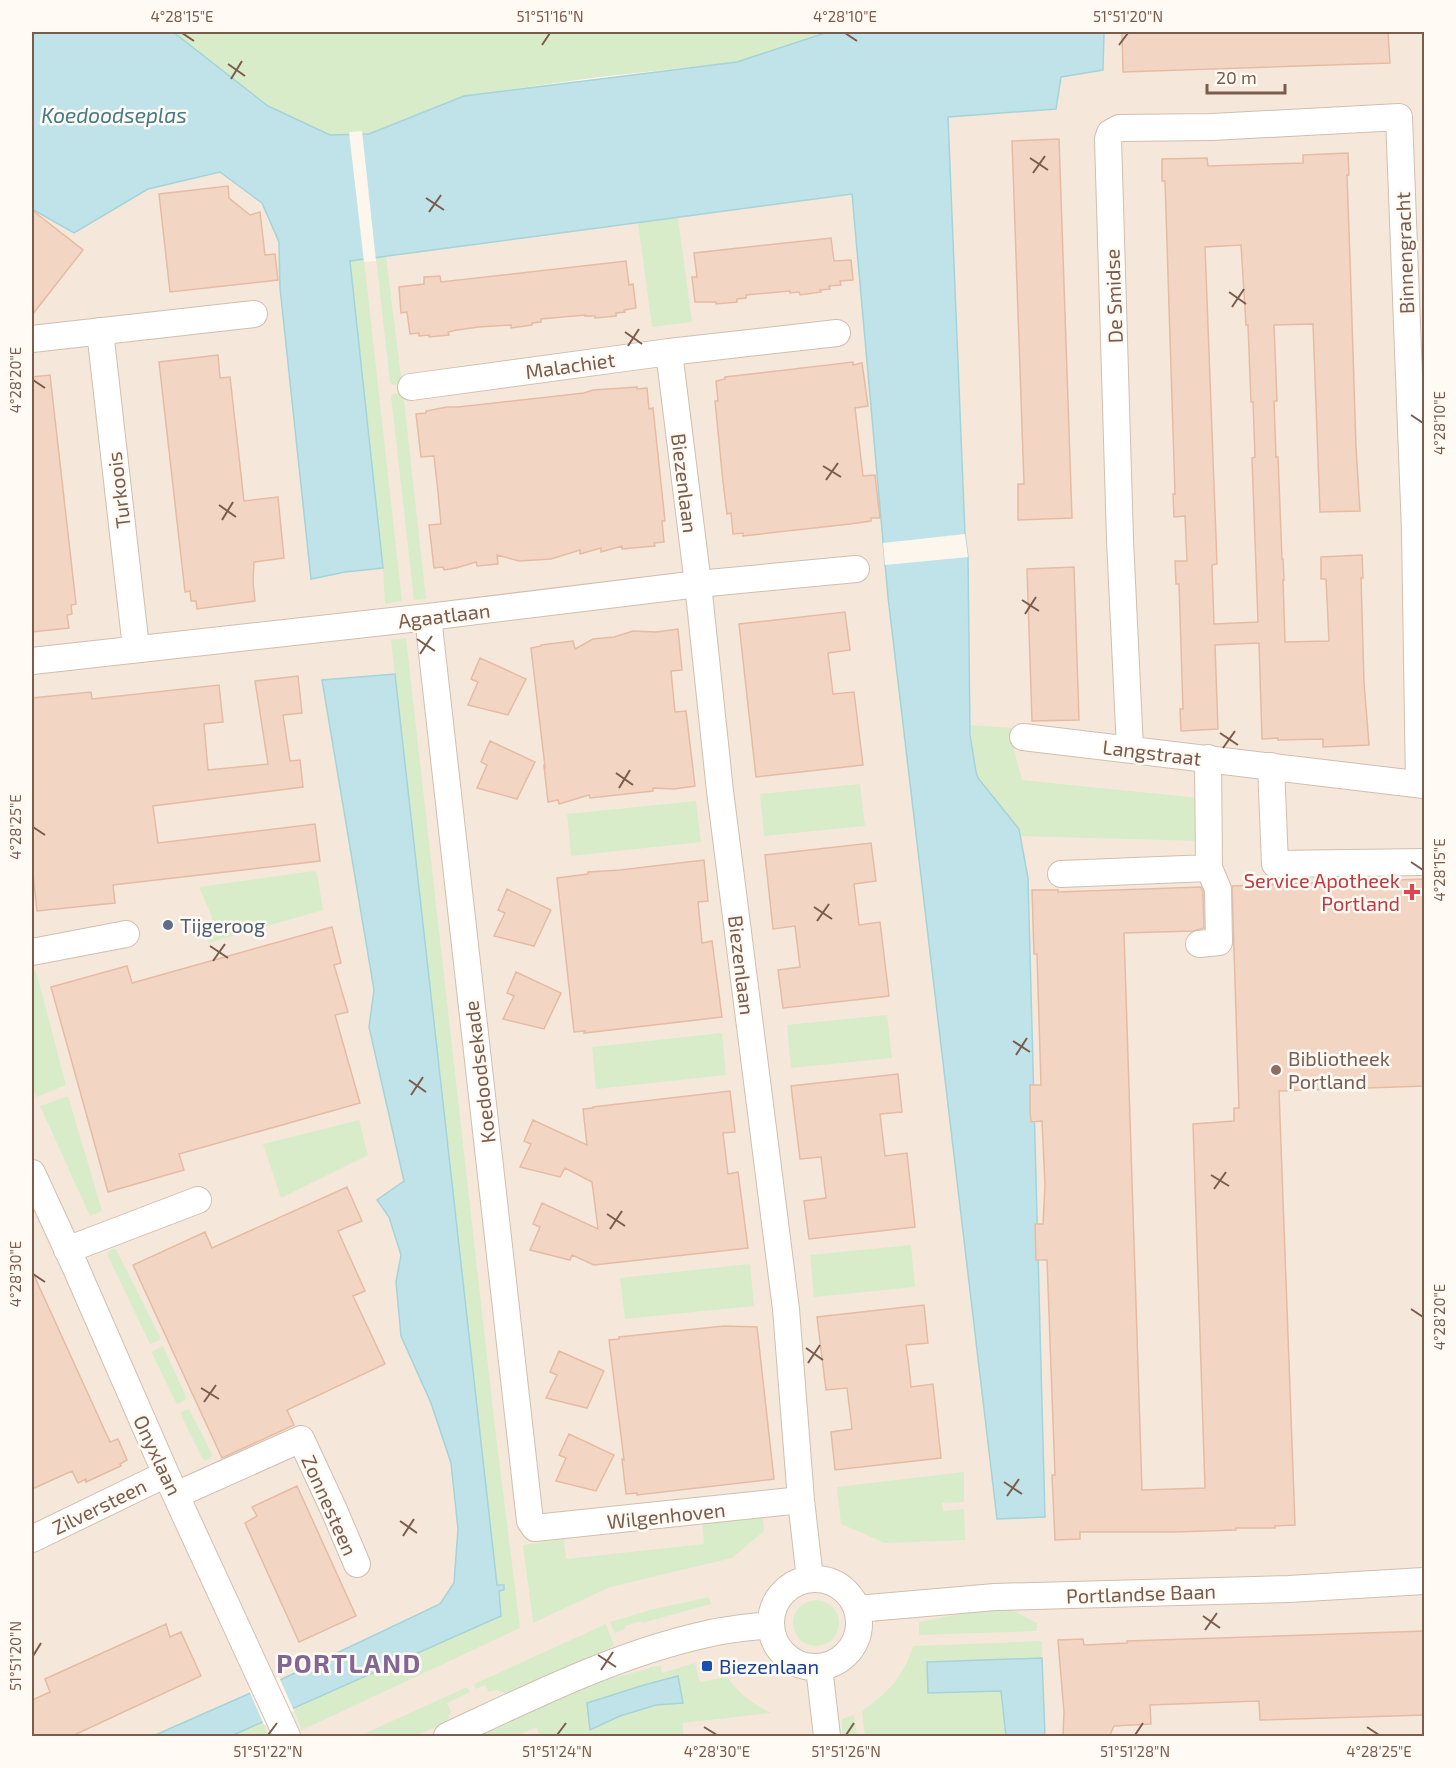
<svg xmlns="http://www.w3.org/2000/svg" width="1456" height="1768" font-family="'Exo 2',sans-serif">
<rect width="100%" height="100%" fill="#fdf6ec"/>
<path fill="#f5e8da" d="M978,32H1424V1736H32V151L203,142L308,219Z"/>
<path fill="#d8ecc9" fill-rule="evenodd" d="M173,32H828L737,62L600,77L464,96L369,134L330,135L268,106Z
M678,218L692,322L652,327L638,223Z
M386,256L402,384L393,385L390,382L376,258Z
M364,259L402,601L385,604L383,568L349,261Z
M403,392L426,599L414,600L391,396L394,394Z
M406,638L494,1419L520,1628L302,1730L293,1708L501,1616L499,1591L504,1585H497L391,640Z
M970,725L1013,728L1012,742L1022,780L1199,798L1201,841L1019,836V829L978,778L976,772Z
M860,784L865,826L764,836L760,794Z
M696,801L701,842L571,856L567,814Z
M314,871L317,873L323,910L208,943L212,917L199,887Z
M32,971H36L66,1085L36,1097L32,1086Z
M887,1015L892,1058L791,1068L787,1025Z
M722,1033L726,1075L596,1089L592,1047Z
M68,1096L102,1211L90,1216L40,1106Z
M359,1120L368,1155L281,1198L263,1144Z
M911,1245L915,1287L814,1297L810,1255Z
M113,1249H116L160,1337V1340L150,1344L107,1254Z
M750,1264L754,1306L625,1319L620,1278Z
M163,1346L186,1397L185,1400L178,1404L176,1403L152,1353L153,1351Z
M189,1409L211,1452L212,1456L206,1461L202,1458L182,1417L181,1412Z
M964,1472V1502L942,1503L943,1511L964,1509L965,1540L885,1543L841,1524L837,1487Z
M763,1518L764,1531L732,1558L610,1587L533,1623L523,1545L564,1539L566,1559L704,1544L702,1522Z
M709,1597L711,1604L642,1623L641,1621L625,1626V1629L615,1633L610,1622L650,1610Z
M793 1623a23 23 0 1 1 46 0a23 23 0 1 1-46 0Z
M1004,1608L1014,1611L1037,1623V1631L919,1635V1622L986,1609Z
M606,1624L614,1646L507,1694L496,1690L489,1692L485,1685L476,1689L474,1684Z
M1042,1641V1658L927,1662L928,1693L1001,1691L1006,1736H865L862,1711C889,1692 903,1677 913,1646Z
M695,1663L700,1682L727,1677C740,1695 752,1703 771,1713L683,1723V1736H539L537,1727L516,1736H477L555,1701L606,1680L661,1665L662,1673ZM678,1676L682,1703L657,1704L620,1716L590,1730L587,1703L644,1685Z
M467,1687L470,1692L447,1703L451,1711L447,1722L415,1736H359Z
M854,1715L857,1736H842V1719Z
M263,1722L269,1736H231Z"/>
<path fill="#bfe3e8" stroke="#a5d3da" stroke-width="1.5" d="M32,32H173L268,106L330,135L369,134L464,96L737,62L828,32H1104L1103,70L1061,77L1056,109L948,117L965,534L968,557L970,734L976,772L978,778L1019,829L1028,878L1045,1517L997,1519L888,597L852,194L350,261L383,568L345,572L311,579L280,288L279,242L262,203L220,172L148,189L74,233L32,209Z
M395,674L497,1585H504V1590L499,1591L501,1616L231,1736H153L280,1680L440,1604L454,1583L458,1529L451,1463L431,1403L401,1336L396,1282L401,1255L389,1217L377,1200L404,1181L369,1027L374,990L322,680Z
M1042,1658L1045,1736H1006L1001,1691L928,1693L927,1662Z
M678,1676L683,1703L656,1705L620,1716L590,1730L587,1703L644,1685Z"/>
<path fill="#fdf6ec" d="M362,131L376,261L364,262L349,132Z
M965,534L968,557L885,565L883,543Z
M279,1677L294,1711L264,1725L249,1690Z"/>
<path fill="#f3d5c3" stroke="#e6bba3" stroke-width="1.5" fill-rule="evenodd" d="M1122,32H1388L1390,63L1123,72Z
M1059,139L1072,518L1018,520V484H1024L1012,141Z
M1348,153L1349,175H1347L1350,259L1356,447L1360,511L1320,512L1313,324L1274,325L1277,401H1274L1276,457H1278L1282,559H1283L1284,580H1283L1285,642L1329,641L1326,579H1321V557L1362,555L1363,578H1361L1364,682L1369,745L1323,747V739L1278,740V738L1262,739L1259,643L1215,645L1218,729L1181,731L1180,709H1183L1179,584H1176L1175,561H1187L1185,516L1174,517L1173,494H1175L1165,181H1162V159L1207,158L1208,166L1303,163V155ZM1241,245L1246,325H1248L1251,402H1253L1255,457L1252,458L1258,622L1214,624L1212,565L1217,564L1205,247Z
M228,186L229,198L250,215L260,212L265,255L275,254L278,280L170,292L159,194Z
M32,210L83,250L32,315Z
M831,238L834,261L851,260L853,280L840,281L841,285L829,286L830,289L820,290L821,292L800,295L799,292L790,293V291L746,295V298L737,299V302L716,304V302H695L692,277H697L694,253Z
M626,261L629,285L633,284L636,308L624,310L625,312L616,313V316L595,318V316H585V315L541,319V322L532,323V325L511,328V325L479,327L457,330L448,332L449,335L429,337V335L419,336V333L410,334L407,312L401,313L399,287L424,284V277L440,276L441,282Z
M218,355L220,378L230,377L244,501L278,497L284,558L254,562L253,582L255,601L197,609L196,601H191L190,591L185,592L159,362Z
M853,362V365L862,363L868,406L855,408L863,476L875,475L880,518H871V521L850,524L743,536V533L733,534L731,513L727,514L723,482L715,401H718L716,381L725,379V377Z
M50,375L76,604L71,605L72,614L67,615L69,628L32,632V377Z
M637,387V389L647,388L649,409L653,408L665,521H662L664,542L654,543L655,546L622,549V546L601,552V548L580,554V550L551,559L519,561L497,555L498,564L477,566L476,562L456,568L444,570L443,567L434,568L429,525L441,524L438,492L434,456L421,457L416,414L426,413V411L447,407H458L584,393L593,390Z
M1074,567L1079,720L1032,721L1027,569Z
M845,612L850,650L828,653L833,694L854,692L863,765L756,777L739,624Z
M678,629L682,670L671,671L675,712L686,711L695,786L674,789L653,788V791L590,798L589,795L559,804L558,800L548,802L544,766L545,767L531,648L541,646V645L573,641L575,649L593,639L614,637L633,631L656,632Z
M480,658L526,679L508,715L468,705L478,682L471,679Z
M298,676L302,713L283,715L290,761L300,760L303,787L153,806L158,843L315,824L320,861L113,885L115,903L37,911L32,865V698L91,692L92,699L219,685L223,722L204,724L208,770L268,764L255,681Z
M490,741L535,762L517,799L477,788L487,765L481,762Z
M871,843L876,881L854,884L859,925L880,922L889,996L783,1008L778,970L800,967L795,926L773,929L765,855Z
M704,860L708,901L698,902L702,943L712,941L722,1017L584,1033L585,1031L574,1032L557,878L588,874V872L620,870Z
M1425,879V1086L1279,1091L1295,1525L1275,1526V1528H1236V1530L1174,1532H1080V1539L1055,1540L1052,1475H1055L1047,1260H1036L1035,1224H1043L1045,1185L1042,1121L1031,1122L1030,1110V1085H1041L1037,954H1034L1032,890H1058V892L1201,887L1203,892L1204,928L1193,931L1124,933L1142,1490L1205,1488L1193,1124L1234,1121V1108H1239L1232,886Z
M507,889L551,910L534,946L494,936L505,913L498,910Z
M332,927L341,963L334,965L348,1012L335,1015L360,1103L179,1154L184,1170L108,1192L51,987L127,966L132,983Z
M516,972L561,993L544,1029L503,1019L514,996L507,993Z
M898,1074L902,1112L880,1114L885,1156L907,1153L915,1227L809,1239L804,1201L826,1198L821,1157L800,1159L791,1086Z
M730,1091L735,1132L723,1133L728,1174L738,1172L748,1248L594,1265L572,1255L570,1260L530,1250L540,1227L533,1224L542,1203L598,1229L592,1182L565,1168L560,1177L520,1167L531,1144L524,1141L533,1120L587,1145L583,1109L593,1108V1107Z
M347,1187L362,1221L338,1231L365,1291L353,1296L385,1364L287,1410L294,1425L222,1458L133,1265L205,1232L212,1248Z
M32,1271L110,1442L118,1439L127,1460L120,1464L121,1466L86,1482V1479L78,1483L72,1471L32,1489Z
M924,1305L928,1343L906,1345L909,1367L911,1387L933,1384L941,1458L835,1470L831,1432L852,1429L847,1388L826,1390L817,1317Z
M724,1326L757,1327L774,1479L637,1495V1493L626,1494L622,1459L624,1460L609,1340L619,1339V1337Z
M559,1351L604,1371L587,1408L546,1398L557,1375L550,1372Z
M569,1434L614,1455L596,1491L556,1481L566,1458L559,1455Z
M297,1486L356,1616L299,1642L245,1523L257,1516L252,1507Z
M166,1624L170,1637L181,1632L201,1676L70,1737H32V1700L50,1692L45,1679Z
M1425,1631V1715L1260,1720L1259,1701L1150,1705L1151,1724L1114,1726L1109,1737H1063L1064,1712L1058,1640L1083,1639L1084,1645L1127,1643V1641Z"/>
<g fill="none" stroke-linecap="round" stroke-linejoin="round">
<defs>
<path id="minor" d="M100,331L136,648
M32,339L254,314
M669,352L698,584L720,791L786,1309L801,1500L810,1579
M411,387L669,352L837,333
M428,617L530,1521L535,1528L801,1500
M32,661L428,617L698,584L856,569
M1023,737L1424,785
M1130,749L1120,540L1108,139L1110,133L1119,128L1212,127L1399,117L1415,531L1419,784
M1271,766L1275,864L1424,862
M1061,874L1209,868
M1199,944L1219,942L1218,889L1209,868L1208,758
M32,952L126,934
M32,1173L75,1266L166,1474L287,1736
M67,1250L198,1200
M176,1495L301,1439L334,1510L357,1564
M32,1539L166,1474
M771 1623a44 44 0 1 1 88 0a44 44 0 1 1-88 0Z
M857,1609L995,1597L1289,1589L1424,1581
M819,1667L827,1736
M447,1736C531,1697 616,1654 707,1634C728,1629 750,1627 771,1625"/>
</defs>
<use href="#minor" stroke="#d1beb0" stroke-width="28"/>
<use href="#minor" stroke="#fff" stroke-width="26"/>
</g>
<path fill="none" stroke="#7a5c4d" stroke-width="2" d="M182,33L194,41M845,33L857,41M542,45L550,33M1119,45L1128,33M228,64L245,76M231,79L242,61M1030,158L1048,170M1033,173L1045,156M426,198L444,210M429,212L441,195M1229,292L1246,304M1232,307L1244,289M625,332L642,344M628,346L639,329M33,380L45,388M1411,415L1423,423M823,466L841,477M826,480L838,463M219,505L236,517M222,520L233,502M1022,600L1039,611M1025,614L1036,597M417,639L435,651M420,654L432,636M1220,733L1238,745M1223,748L1235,731M616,773L633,785M619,788L630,770M33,827L45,835M1411,862L1423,870M814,907L832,919M817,921L829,904M210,946L228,958M213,961L225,944M1013,1041L1030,1052M1016,1055L1027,1038M409,1080L426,1092M411,1095L423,1077M1211,1175L1229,1186M1214,1189L1226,1172M607,1214L625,1226M610,1229L622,1211M33,1274L45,1282M1411,1309L1423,1317M806,1348L823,1360M808,1363L820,1345M201,1388L219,1399M204,1402L216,1385M1004,1482L1022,1494M1007,1496L1019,1479M400,1521L417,1533M403,1536L414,1519M1203,1616L1220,1628M1205,1630L1217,1613M598,1655L616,1667M33,1656L41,1643M601,1670L613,1652M704,1727L717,1735M1367,1727L1379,1735M268,1735L277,1723M557,1735L566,1723M846,1735L854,1723M1135,1735L1143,1723"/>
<path fill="#e0444e" stroke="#fffaf3" stroke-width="2" d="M1409 883h6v6h6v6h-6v6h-6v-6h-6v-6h6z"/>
<circle fill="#5c6f8a" stroke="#fffaf3" stroke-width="2" cx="168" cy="925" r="6"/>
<circle fill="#8d6e63" stroke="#fffaf3" stroke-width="2" cx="1276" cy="1070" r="6"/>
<rect fill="#1a4fb4" stroke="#fffaf3" stroke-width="2" x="701" y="1660" width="12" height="12" rx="3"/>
<g text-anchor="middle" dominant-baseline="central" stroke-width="5" stroke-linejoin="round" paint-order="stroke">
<g font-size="20" fill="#7a5c4d" stroke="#fffaf3">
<text transform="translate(1404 253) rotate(-92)">Binnengracht</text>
<text transform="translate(1113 296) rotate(-92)">De Smidse</text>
<text transform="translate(570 365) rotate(-8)">Malachiet</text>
<text transform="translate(685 483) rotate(83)">Biezenlaan</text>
<text transform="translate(118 490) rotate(-97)">Turkoois</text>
<text transform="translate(444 615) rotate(-7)">Agaatlaan</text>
<text transform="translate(1152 752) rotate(7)">Langstraat</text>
<text transform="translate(742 965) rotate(83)">Biezenlaan</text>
<text transform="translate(479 1072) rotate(-97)">Koedoodsekade</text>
<text transform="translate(158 1455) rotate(65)">Onyxlaan</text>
<text transform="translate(330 1505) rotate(66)">Zonnesteen</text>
<text transform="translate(99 1506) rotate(-26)">Zilversteen</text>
<text transform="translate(666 1515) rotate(-6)">Wilgenhoven</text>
<text transform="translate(1141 1593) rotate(-2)">Portlandse Baan</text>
</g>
<g font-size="20" fill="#be3a42" stroke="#fffaf3" text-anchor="end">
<text x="1400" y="880">Service Apotheek<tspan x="1400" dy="23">Portland</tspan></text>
</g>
<g font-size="20" fill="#4e5e75" stroke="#fffaf3" text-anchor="start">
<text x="180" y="925">Tijgeroog</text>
</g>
<g font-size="20" fill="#785e54" stroke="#fffaf3" text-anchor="start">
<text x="1288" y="1058">Bibliotheek<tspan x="1288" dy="23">Portland</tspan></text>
</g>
<g font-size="20" fill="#164399" stroke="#fffaf3" text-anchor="start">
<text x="719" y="1666">Biezenlaan</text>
</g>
<g font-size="21" font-style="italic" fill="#437c86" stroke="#fffaf3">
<text x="114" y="114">Koedoodseplas</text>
</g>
<g font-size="26" font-weight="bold" letter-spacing="1.5" fill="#846695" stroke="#fffaf3">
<text x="349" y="1662">PORTLAND</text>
</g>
</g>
<rect width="1456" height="1768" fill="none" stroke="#fffaf3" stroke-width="66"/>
<path d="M1207 84v9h78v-9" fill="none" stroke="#7a5c4d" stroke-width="3"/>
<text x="1216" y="84" font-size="18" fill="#7a5c4d" stroke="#fffaf3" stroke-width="4.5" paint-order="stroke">20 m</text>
<rect x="33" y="33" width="1390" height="1702" fill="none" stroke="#7a5c4d" stroke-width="2"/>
<g font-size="15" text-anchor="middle" fill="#7a5c4d">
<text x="182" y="22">4°28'15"E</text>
<text x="550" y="22">51°51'16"N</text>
<text x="845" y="22">4°28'10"E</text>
<text x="1128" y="22">51°51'20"N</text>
<text transform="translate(16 380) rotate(-90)" y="5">4°28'20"E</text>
<text transform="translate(1440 423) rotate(-90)" y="5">4°28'10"E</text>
<text transform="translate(16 827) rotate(-90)" y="5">4°28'25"E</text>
<text transform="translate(1440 870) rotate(-90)" y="5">4°28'15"E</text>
<text transform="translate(16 1274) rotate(-90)" y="5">4°28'30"E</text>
<text transform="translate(1440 1317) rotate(-90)" y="5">4°28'20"E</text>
<text transform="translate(16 1656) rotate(-90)" y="5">51°51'20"N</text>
<text x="268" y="1757">51°51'22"N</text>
<text x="557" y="1757">51°51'24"N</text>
<text x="717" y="1757">4°28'30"E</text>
<text x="846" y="1757">51°51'26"N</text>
<text x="1135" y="1757">51°51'28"N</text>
<text x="1379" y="1757">4°28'25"E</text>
</g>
</svg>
